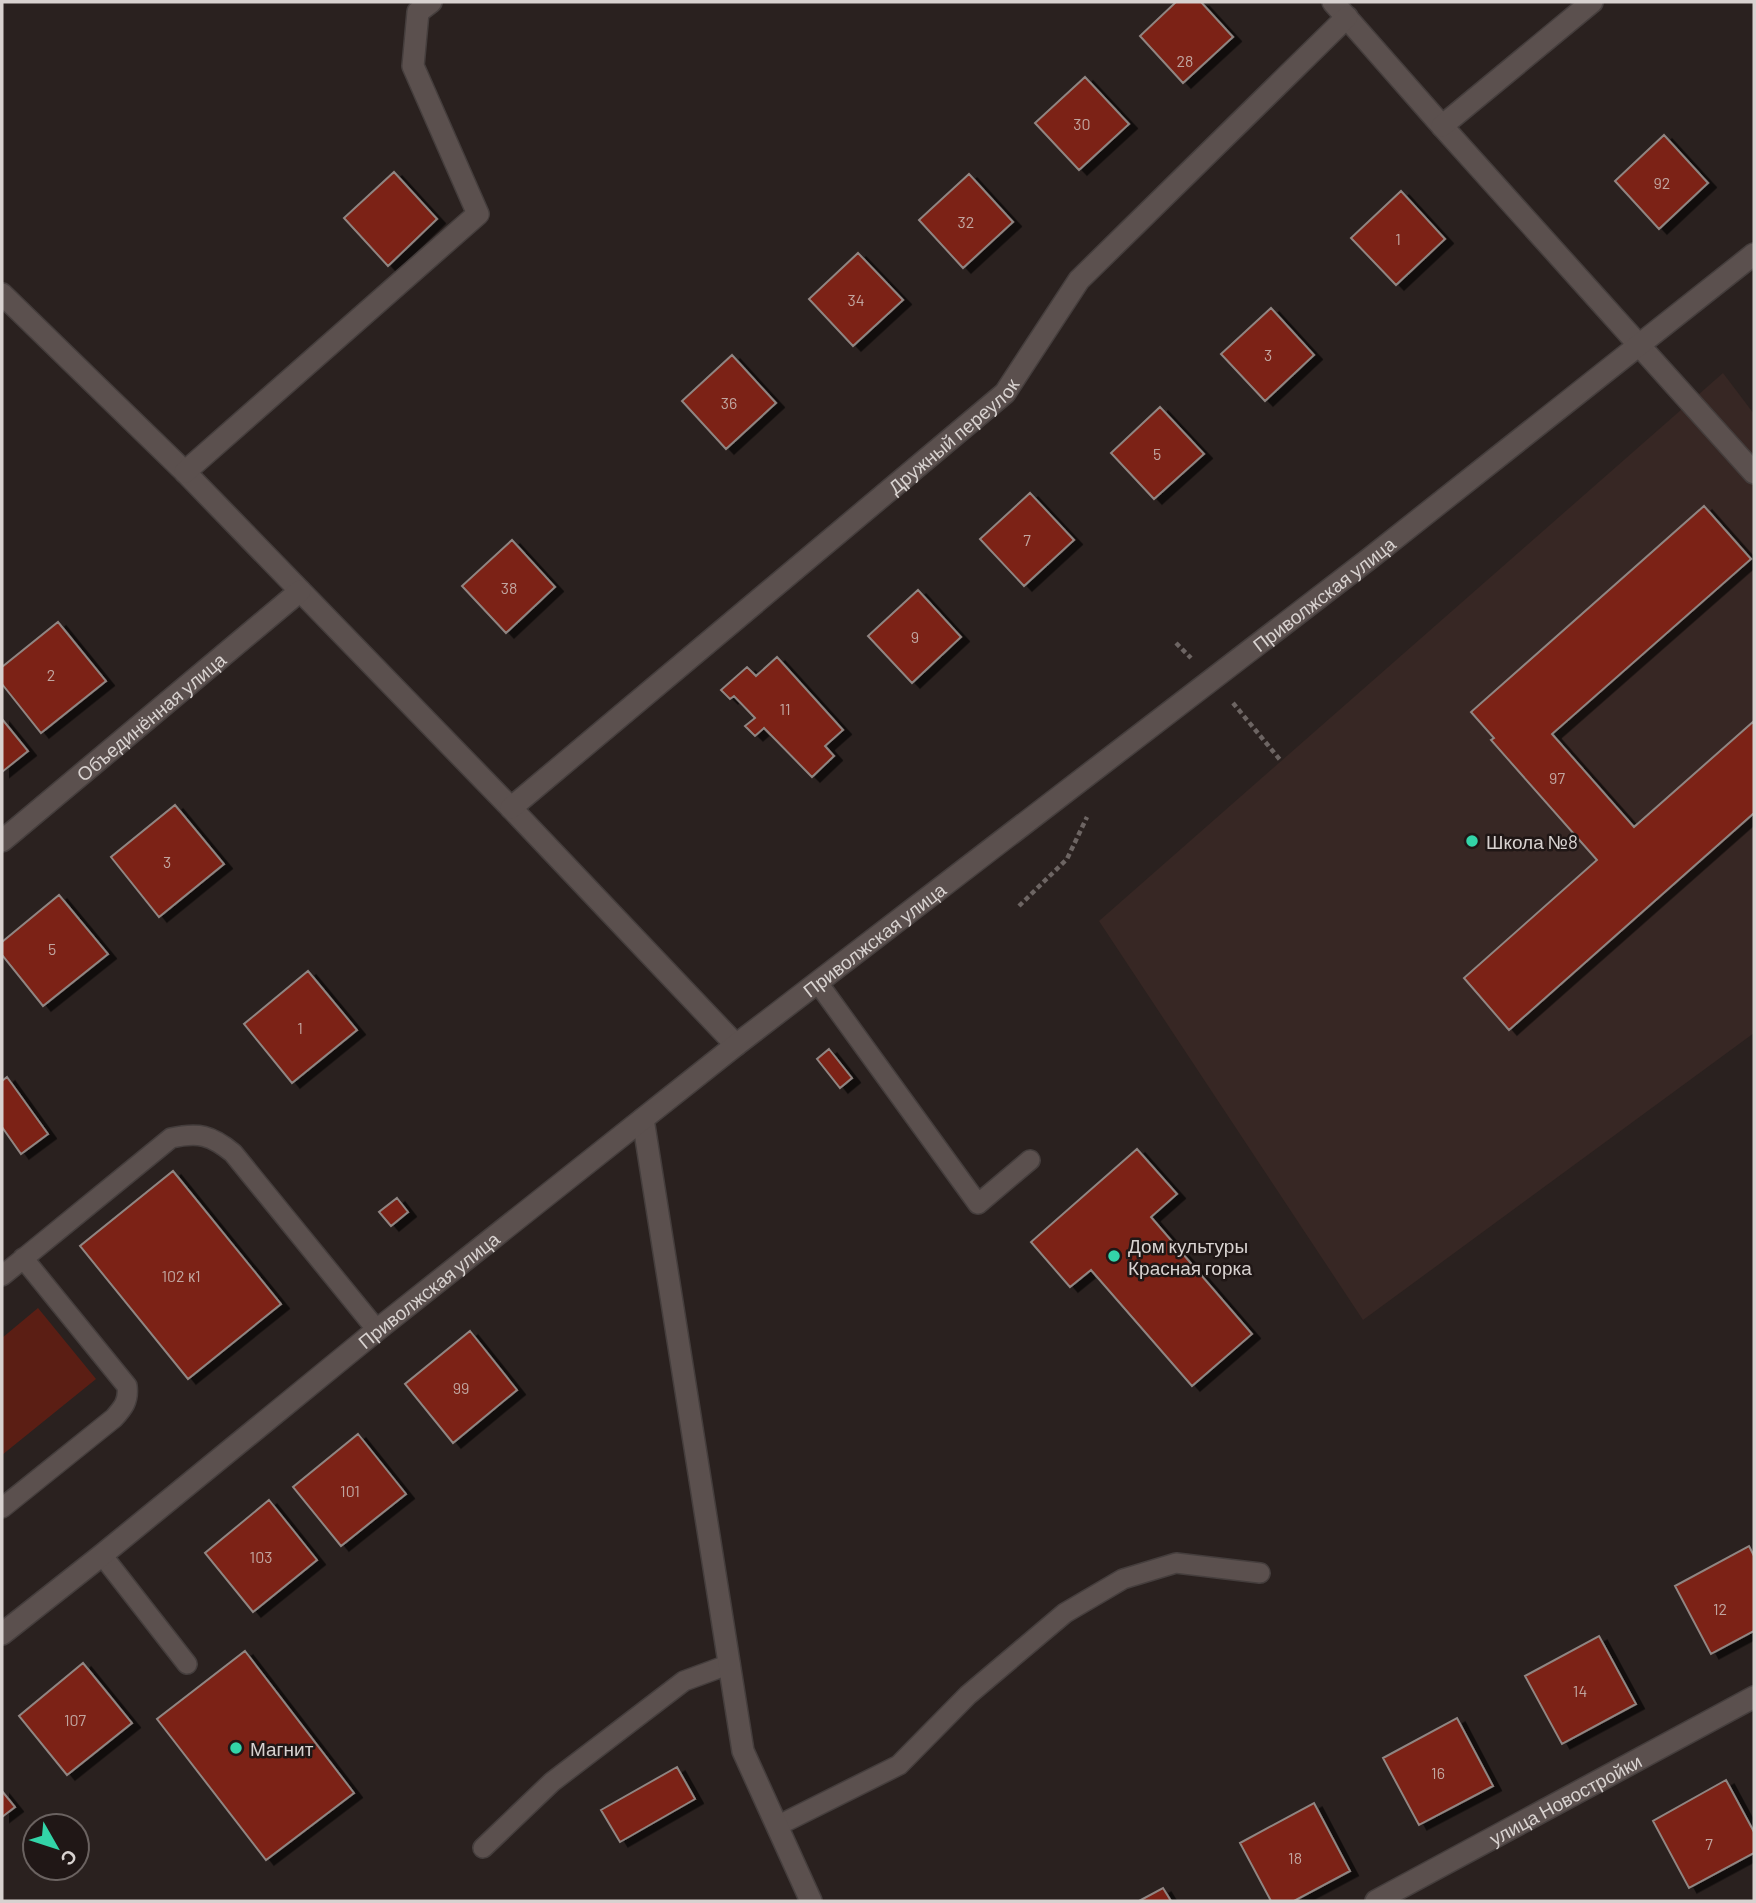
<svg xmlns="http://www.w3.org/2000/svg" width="1756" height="1903" font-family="Barlow,sans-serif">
<defs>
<filter id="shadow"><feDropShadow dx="8" dy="4.5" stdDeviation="0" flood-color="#0009"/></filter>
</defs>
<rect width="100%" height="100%" fill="#2a211f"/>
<path fill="#372724" d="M1723,373L1754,414V1033L1363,1320L1099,921Z"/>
<path fill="#5b1e14" d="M38,1308L96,1379L2,1455V1338Z"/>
<path fill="#7b2112" stroke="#908582" stroke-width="2" filter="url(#shadow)" d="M1176,2H1201L1233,37L1183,83L1140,36Z
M1085,77L1129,124L1079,170L1035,123Z
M1664,135L1708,183L1659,229L1615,181Z
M394,172L437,219L388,266L344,218Z
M969,174L1013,222L963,268L919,220Z
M1401,191L1445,239L1396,285L1351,238Z
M858,253L903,300L853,346L809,299Z
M1271,308L1314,355L1265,401L1221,354Z
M732,355L776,403L726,449L682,401Z
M1160,407L1204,454L1154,499L1111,453Z
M1030,493L1074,540L1024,586L980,539Z
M1704,506L1751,559L1552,734L1634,827L1754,721V813L1509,1030L1464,978L1597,860L1491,740L1494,738L1471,712Z
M512,540L555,587L506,633L462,586Z
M918,590L961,637L912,683L868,636Z
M58,622L106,681L41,733L2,684V667Z
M777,657L843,730L825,746L834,756L812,777L764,728L755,736L745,726L755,718L734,696L730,699L721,690L747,667L756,676Z
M2,719L28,751L2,772Z
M175,805L224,864L159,917L111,857Z
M59,895L108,954L43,1006L2,955V942Z
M308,971L357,1030L292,1083L244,1024Z
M829,1049L852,1078L840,1088L817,1059Z
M7,1077L48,1134L21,1154L2,1127V1081Z
M1137,1149L1177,1194L1151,1217L1252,1334L1192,1386L1091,1270L1070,1287L1031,1242Z
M173,1171L281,1304L188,1379L80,1246Z
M397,1198L408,1212L391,1226L379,1212Z
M470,1331L517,1390L453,1443L405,1384Z
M358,1434L406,1494L341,1546L293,1487Z
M269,1500L317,1560L253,1612L205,1553Z
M1749,1546L1754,1556V1631L1711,1654L1675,1586Z
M1599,1636L1636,1704L1562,1744L1525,1676Z
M245,1651L354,1793L266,1860L157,1719Z
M83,1663L132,1723L67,1775L19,1716Z
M1457,1718L1493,1786L1419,1825L1383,1758Z
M677,1767L695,1799L620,1842L601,1810Z
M1726,1780L1754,1832V1853L1689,1888L1653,1821Z
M2,1791L15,1807L2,1817Z
M1314,1803L1350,1871L1294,1901H1271L1240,1843Z
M1163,1888L1171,1901H1139Z"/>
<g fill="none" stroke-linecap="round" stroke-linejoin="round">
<defs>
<path id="lane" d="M818,983L978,1204L1030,1160
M2,1276L171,1138C199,1132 211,1135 233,1153L377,1330
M2,1508L114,1418C123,1408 129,1401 127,1386L23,1258
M102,1555L187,1664
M777,1826L899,1765L968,1695L1065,1613L1123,1579L1176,1563L1260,1573
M483,1848L552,1782L684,1681L730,1664"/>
<g id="street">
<path d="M1333,2L1442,126L1754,473"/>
<path d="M1442,126L1592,2"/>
<path d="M2,294L185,472L511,808L736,1045"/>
<path d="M185,472L478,214L413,66L418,12L431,2"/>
<path id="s1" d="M511,808L1005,393L1079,280L1347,17"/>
<path id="s2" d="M2,841L300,591"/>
<path d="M643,1119L743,1751L811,1901"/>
<path id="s3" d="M1376,1901L1754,1697"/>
</g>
<g id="secondary">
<path id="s4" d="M2,1634L102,1555L377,1330L736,1045L1369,559L1754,254"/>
</g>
</defs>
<use href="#lane" stroke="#453e3d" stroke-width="22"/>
<use href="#street" stroke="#453e3d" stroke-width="24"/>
<use href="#secondary" stroke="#453e3d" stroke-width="24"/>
<path stroke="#6d6563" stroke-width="4.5" stroke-dasharray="5 3.5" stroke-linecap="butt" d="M1176,643L1191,658
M1233,703L1281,761
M1019,906L1067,859L1087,817"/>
<use href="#lane" stroke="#5b504e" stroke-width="19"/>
<use href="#street" stroke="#5b504e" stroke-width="21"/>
<use href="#secondary" stroke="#5b504e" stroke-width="21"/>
</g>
<g fill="#33d4a8" stroke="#201716" stroke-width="2.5">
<circle cx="1472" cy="841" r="7"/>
<circle cx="1114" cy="1256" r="7"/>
<circle cx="236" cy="1748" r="7"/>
</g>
<g text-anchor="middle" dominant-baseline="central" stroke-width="5" stroke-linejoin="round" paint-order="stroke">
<g font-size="16" fill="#c1a6a0">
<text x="1185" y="60">28</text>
<text x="1082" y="123">30</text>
<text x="1662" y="182">92</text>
<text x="966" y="221">32</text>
<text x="1398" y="238">1</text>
<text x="856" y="299">34</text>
<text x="1268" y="354">3</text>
<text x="729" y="402">36</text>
<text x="1157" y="453">5</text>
<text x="1027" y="539">7</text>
<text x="509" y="587">38</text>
<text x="915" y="636">9</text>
<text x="51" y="674">2</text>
<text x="785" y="708">11</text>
<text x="1557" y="777">97</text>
<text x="167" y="861">3</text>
<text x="52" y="948">5</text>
<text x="300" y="1027">1</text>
<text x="181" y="1275">102 к1</text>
<text x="461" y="1387">99</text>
<text x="350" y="1490">101</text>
<text x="261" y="1556">103</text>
<text x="1720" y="1608">12</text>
<text x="1580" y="1690">14</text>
<text x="75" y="1719">107</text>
<text x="1438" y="1772">16</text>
<text x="1709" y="1843">7</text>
<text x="1295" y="1857">18</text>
</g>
<g font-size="19" fill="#d8d2d0" stroke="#201716">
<text stroke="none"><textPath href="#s1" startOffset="578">Дружный переулок</textPath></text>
<text stroke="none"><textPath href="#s4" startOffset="1682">Приволжская улица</textPath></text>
<text stroke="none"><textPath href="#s2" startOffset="194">Объединённая улица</textPath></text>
<text stroke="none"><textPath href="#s4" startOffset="1115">Приволжская улица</textPath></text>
<text stroke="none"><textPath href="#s4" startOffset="548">Приволжская улица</textPath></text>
<text stroke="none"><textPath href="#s3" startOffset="215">улица Новостройки</textPath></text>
</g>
<g font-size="19" fill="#d8d2d0" stroke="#201716" text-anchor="start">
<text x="1486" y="841">Школа №8</text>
<text x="1128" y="1245">Дом культуры<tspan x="1128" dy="22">Красная горка</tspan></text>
<text x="250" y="1748">Магнит</text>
</g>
</g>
<rect width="1756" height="1903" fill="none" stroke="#d8d2d0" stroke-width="7"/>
<g transform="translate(56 1847) rotate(129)"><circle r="33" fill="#201716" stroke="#6a6260" stroke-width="2"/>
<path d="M0-5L12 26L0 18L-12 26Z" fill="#33d4a8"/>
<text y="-10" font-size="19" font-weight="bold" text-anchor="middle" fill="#d8d2d0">С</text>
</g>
</svg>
